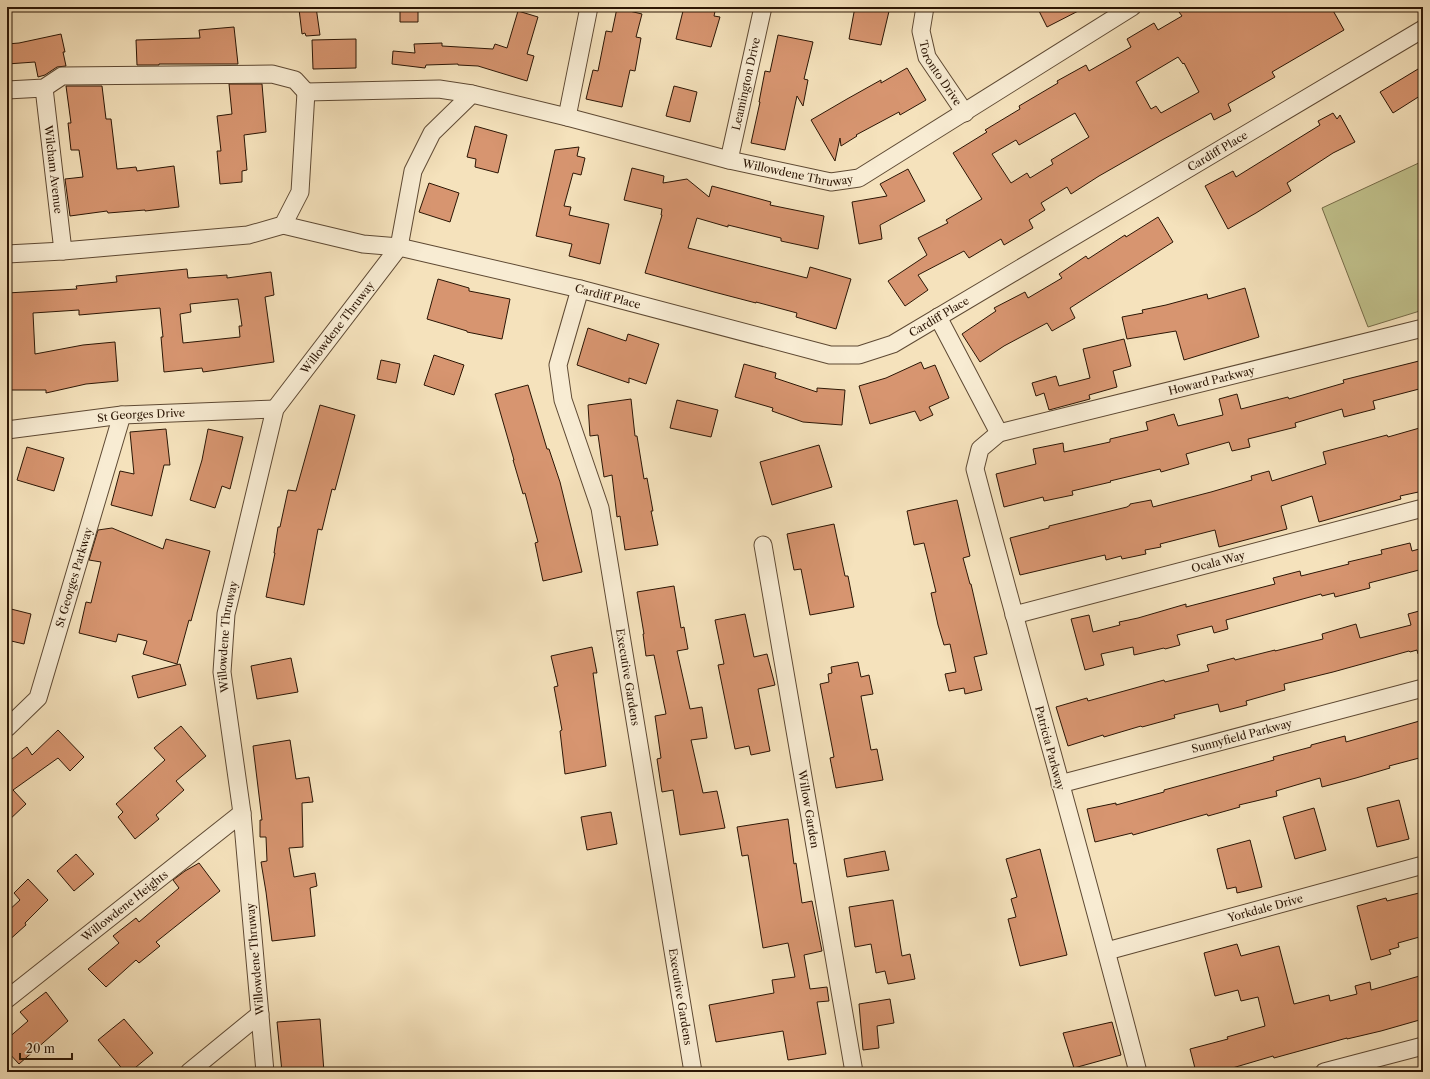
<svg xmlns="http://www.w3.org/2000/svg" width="1430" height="1079" font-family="'Libre Caslon Text',serif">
<rect width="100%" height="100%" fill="#f5e2bc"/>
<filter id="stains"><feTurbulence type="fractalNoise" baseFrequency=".005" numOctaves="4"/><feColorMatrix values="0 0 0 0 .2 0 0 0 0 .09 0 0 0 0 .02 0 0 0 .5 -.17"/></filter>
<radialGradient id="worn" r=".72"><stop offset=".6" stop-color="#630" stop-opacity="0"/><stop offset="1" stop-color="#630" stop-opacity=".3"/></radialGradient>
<path fill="#c1c28d" stroke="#766c49" d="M1423,161V310L1368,327L1322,208Z"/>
<path fill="#d79570" stroke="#2c1605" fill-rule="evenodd" d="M316,7L320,35L306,36L305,33L302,34L299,9Z
M400,7H418V22H400Z
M684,7H716L714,16L720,17L711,47L676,39Z
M855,7H890L881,45L849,39Z
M1037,7H1086L1047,27Z
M1187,7H1331L1344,30L1272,72L1275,77L1228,104L1231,111L1214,120L1211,113L1162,140L1099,176L1071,194L1067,187L1041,203L1045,210L1029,220L1033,228L1004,245L1001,239L969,258L964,251L918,275L928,290L905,306L888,281L927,255L918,238L948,223L946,220L982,199L953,153L987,132L985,130L1020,109L1019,106L1058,83L1057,81L1086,65L1089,71L1131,47L1127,39L1154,23L1158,30L1182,16L1179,12ZM1178,57L1183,64L1184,63L1199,92L1161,113L1156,106L1151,109L1136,82ZM1075,113L1089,137L1051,160L1053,164L1030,178L1027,173L1011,183L992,154L1016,140L1019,145Z
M617,8L642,14L636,37L641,38L635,71L630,70L622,107L586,99L593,70L598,71L606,31L612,32Z
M518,11L538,17L527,54L534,56L527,81L478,66L458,65V64L426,65L425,68L392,64L393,51L415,53L414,44L442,43V46L493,49L495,44L507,48Z
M234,27L238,64H159V65H137L136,40L200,38L199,30Z
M61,34L65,52H63L66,66L57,67L45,75L38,77L35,62L7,64V44L19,43Z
M778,35L813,42L804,79L808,80L803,106L797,96L785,150L751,143L760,102H759L765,71L770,72Z
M356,39V68L313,69L312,40Z
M1423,66V94L1393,113L1380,92Z
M907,68L926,100L900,115L899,112L856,135L857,136L841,146L840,138L835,161L811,120L847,99L881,80V83Z
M229,84H262L266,132L244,135L247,170L242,171V182L220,184L217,151H221L217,116L232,114Z
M66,86H102L106,119H111L117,169L136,167L137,171L174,166L179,207L145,211V210L108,213L107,211L70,216L65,179L83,177L79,150H71L68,123H71Z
M674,86L697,92L690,122L666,116Z
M1333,113L1337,119L1340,115L1355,142L1333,153L1287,183L1291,191L1256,213L1228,229L1205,186L1233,171L1236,177L1320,125L1318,121Z
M475,126L507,135L498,173L475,167L476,159L467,157Z
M579,147L577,156L585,158L581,175L573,173L564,206L571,207L569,215L609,224L600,264L569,256L572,244L536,236L555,150Z
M632,168L664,176L663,183L687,179L709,197L712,186L771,202L770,205L824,216L818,249L781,241V238L728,225V227L697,218L688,248L807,278L810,267L851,279L836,329L796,317L797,313L756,302V303L714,292L645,273L662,215H661L662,209L624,200Z
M908,169L925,201L880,225L882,239L859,244L852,202L887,196L880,184Z
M429,183L459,193L450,222L419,212Z
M1158,217L1173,242L1070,308L1075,318L1052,331L1047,323L1004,346L980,362L962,334L996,311L994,308L1025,292L1028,298L1062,278L1059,274L1086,256L1088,259L1125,235L1126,237Z
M187,269L188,278L227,275V278L271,272L274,295L265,297L274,362L203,372L202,368L164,372L161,337H163L160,308L79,315V310L33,313L35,354L83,345L115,342L118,381L86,384L46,393V390H7V293L77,289L76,286L117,282L116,276ZM238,299L242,326H239L240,337L183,343L180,314L191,312L190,304Z
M438,279L469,288V291L510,299L502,339L467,332V331L427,319Z
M1245,288L1259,337L1184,360L1176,331L1127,339L1122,317L1143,313L1142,310L1166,305L1207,294L1208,299Z
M588,328L626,341L628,334L659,344L646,384L629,378V383L577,365Z
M1124,339L1131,366L1113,371L1117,387L1089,395L1090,399L1049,410L1044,393L1036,396L1032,383L1056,376L1059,386L1090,378L1083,349Z
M434,355L464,365L454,395L424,385Z
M381,360L400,364L396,383L377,379Z
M1423,360V388L1373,401L1375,409L1344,417L1342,409L1295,423L1296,427L1248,439L1250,447L1232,451L1229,442L1186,454L1189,464L1161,472L1160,469L1110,481L1111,482L1072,491L1073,495L1044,501L1043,497L1004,507L996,474L1036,464L1033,449L1063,443L1064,452L1110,442V439L1148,430L1146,422L1174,414L1178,426L1223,415L1219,399L1237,394L1241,409L1288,397L1289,399L1344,383L1343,380Z
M921,362L924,369L935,365L949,398L929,407L933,415L920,421L915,411L870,424L859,386L886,378Z
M744,364L776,373L775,378L817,392V388L845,390L842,425L803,422L772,411L773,408L735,397Z
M528,385L547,449H549L560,482L582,572L543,581L535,543L538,542L525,493L523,494L513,460H514L495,394Z
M631,399L635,436H637L644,479L647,478L653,511H651L658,545L625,550L620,516L617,517L612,475L604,477L598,435L590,436L588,405Z
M677,400L718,410L711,437L670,428Z
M320,405L355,415L335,490L332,489L322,530L318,529L304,605L266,597L275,553H274L278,527H280L288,490L296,491Z
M1423,427V491L1400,496L1401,499L1319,522L1312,496L1281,506L1287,529L1219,547L1215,530L1160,544L1161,547L1145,550L1146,554L1122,559L1121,556L1106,560L1105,555L1020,575L1010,538L1049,528V526L1127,507L1130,505V504L1151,500L1153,507L1211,492L1252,480L1251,476L1269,471L1272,481L1326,464L1323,452L1387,435L1388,437Z
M166,429L170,465H164L152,516L111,505L120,471L134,474L130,432Z
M208,429L243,437L230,489L222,486L215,508L190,500L202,460Z
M819,445L832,487L772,505L760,462Z
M27,447L64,458L54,491L17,480Z
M957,500L970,556L963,558L970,584H971L987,654L974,657L982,690L965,694L964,688L949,691L945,674L956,672L950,644L944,645L938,625L931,593L936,592L924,543L914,545L907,511Z
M834,524L845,576H848L854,607L810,615L801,569L794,570L787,534Z
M112,528L163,549L166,539L210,551L191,621L189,620L177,664L143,654L147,641L118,634L116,642L79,633L86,602L91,603L101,562L89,560L98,530Z
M1410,543L1412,551L1423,548V569L1369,583L1370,588L1335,597L1334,593L1322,596L1321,594L1226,620L1228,629L1214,633L1212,626L1177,635L1180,645L1165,649L1164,648L1134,655L1133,647L1101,654L1104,665L1085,670L1071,619L1089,615L1093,632L1120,625L1119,622L1138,618L1186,604V607L1275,584L1273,578L1300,571L1301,576L1349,564L1348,562L1382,554L1381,550Z
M674,586L681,628L684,627L688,649L677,651L690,709L702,707L707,738L691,740L703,793L717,791L725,828L680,835L673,790L662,792L657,759L661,758L655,716L666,714L654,655L646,656L643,634H644L637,592Z
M7,608L31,614L24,644L7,640Z
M1423,610V654H1418L1417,650L1410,652L1409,651L1333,672L1284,684L1285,690L1246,701L1247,705L1220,712L1218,704L1174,715L1175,718L1142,727L1141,726L1104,737L1103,735L1068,746L1056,707L1087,698L1088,701L1164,680L1165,682L1209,671L1207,665L1234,658L1235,660L1275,650V651L1323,639L1322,634L1356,624L1360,638L1411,625L1408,614Z
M745,614L754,657L767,654L775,685L758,689L770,751L751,755L749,746L735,749L718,665L724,664L715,620Z
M592,647L597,673H593L606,766L565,774L560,731L562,730L554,687L558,686L551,656Z
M291,658L298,692L257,699L251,666Z
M858,662L861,677L869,675L873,694L861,696L871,750L877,749L883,780L836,788L830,758L834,757L820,684L829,682L828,674L832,673L831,667Z
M180,664L186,685L138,698L132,676Z
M1423,720V757L1389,766L1390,768L1356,778L1322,787L1320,778L1276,791L1277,796L1239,805L1240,807L1208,816L1207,814L1133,835L1132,833L1095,842L1087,809L1116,803V805L1164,792V790L1274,760L1273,757L1311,747V745L1345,736L1346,742Z
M181,726L206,756L176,781L184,790L156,815L159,819L135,839L118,817L123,812L116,804L165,760L154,748Z
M58,730L84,757L70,771L58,758L13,790L26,804L7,822V763L27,747L32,755Z
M290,740L296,779L309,777L313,802L302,803L303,847L289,848L294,877L315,873L317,886L310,888L315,936L272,941L266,892L261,862L267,861L266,837H260V820H262L253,746Z
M1399,800L1409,839L1377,847L1367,808Z
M1314,808L1326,850L1295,859L1283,817Z
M611,812L617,844L587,850L581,817Z
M788,819L794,864L796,863L802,903L812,901L822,951L804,955L810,989L827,987L829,1001L817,1002L826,1054L788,1060L783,1031L716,1042L709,1005L774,993L772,980L795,977L788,943L763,948L748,855L742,856L737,827Z
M1250,840L1262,887L1237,893L1236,887L1227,889L1217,849Z
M1040,849L1067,955L1020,966L1008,919L1016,917L1011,899L1017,897L1006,859Z
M885,851L889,870L847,877L844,859Z
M76,854L94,874L74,891L57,871Z
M199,863L220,891L156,942L160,946L139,963L136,960L106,987L88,969L119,943L113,936L136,918L139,922L179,888L173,880L185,871Z
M28,879L48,900L25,923L26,925L7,942V912L20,900L14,893Z
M1423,892V936L1398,943L1399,947L1389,950L1391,954L1371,960L1357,906L1386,898L1387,901Z
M893,900L902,956L910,954L915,979L888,984L885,971L876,973L871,944L855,947L849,907Z
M1237,944L1241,956L1279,946L1294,1004L1329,995L1330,1001L1357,994L1355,986L1370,982L1371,990L1423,975V1019L1381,1031L1347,1039V1038L1274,1058L1273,1056L1229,1069V1072H1196L1190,1049L1228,1039L1227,1037L1265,1026L1258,997L1241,1001L1238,990L1215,996L1204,953Z
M46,992L68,1021L19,1064L7,1051V1039L28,1021L20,1012Z
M890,999L894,1023L877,1026L879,1048L863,1050L859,1004Z
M124,1019L153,1053L130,1072H125L98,1040Z
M320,1019L324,1072H282L277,1022Z
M1112,1022L1121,1055L1074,1068L1063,1033Z"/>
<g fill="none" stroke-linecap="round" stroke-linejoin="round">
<defs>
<g id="street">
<path id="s1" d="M925,7L921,31L927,57L965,113"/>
<path id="s2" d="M44,88L63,251"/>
<path d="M7,90L44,88L62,76L272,74L295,80L306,92"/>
<path id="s3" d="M306,92L439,89L472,94L567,117L729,160L831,182L859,178L1132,7"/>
<path d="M567,117L589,7"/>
<path id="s4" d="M729,160L763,7"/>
<path id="s5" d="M283,225L363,244L399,247L580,289L830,355H859L893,344L1423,29"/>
<path d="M7,254L63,251L248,235L283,225L300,192L306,92"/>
<path id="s6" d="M580,289L558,365L563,400L600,508L693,1072"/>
<path d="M938,317L999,433"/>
<path id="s7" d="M7,430L122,415L275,409"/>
<path id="s8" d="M763,545L854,1072"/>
<path id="s9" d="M1014,615L1423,508"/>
<path id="s10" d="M7,728L38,698L122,415"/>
<path id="s11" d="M1060,784L1423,688"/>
<path id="s12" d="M1107,951L1423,865"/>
<path id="s13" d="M7,999L242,813"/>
<path d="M189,1072L260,1014"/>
<path id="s14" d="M265,1072L242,813L222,672L226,614L275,409L399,247L413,171L432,133L472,94"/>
<path id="s15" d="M1138,1072C1086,870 1028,670 975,469L980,449L999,433L1423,328"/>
<path d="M1324,1072L1423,1046"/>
</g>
</defs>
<use href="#street" stroke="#5e4933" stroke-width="19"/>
<use href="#street" stroke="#f8ecd3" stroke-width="17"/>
</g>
<g text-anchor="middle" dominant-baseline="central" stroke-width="3.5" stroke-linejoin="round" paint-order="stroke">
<g font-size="11" fill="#2c1605" stroke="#f8ecd3">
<text stroke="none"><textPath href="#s1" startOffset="71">Toronto Drive</textPath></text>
<text stroke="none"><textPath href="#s4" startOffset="78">Leamington Drive</textPath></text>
<text stroke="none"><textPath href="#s5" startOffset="1005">Cardiff Place</textPath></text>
<text stroke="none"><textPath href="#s2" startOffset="82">Wilcham Avenue</textPath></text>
<text stroke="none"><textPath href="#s3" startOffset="502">Willowdene Thruway</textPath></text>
<text stroke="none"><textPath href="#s5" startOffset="333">Cardiff Place</textPath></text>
<text stroke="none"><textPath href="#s5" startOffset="681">Cardiff Place</textPath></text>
<text stroke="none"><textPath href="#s14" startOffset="774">Willowdene Thruway</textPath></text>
<text stroke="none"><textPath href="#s15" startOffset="889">Howard Parkway</textPath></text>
<text stroke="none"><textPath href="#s7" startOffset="135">St Georges Drive</textPath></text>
<text stroke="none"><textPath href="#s9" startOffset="211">Ocala Way</textPath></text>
<text stroke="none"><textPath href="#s10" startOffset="169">St Georges Parkway</textPath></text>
<text stroke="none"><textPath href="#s14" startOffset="438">Willowdene Thruway</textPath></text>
<text stroke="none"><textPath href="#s6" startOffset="400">Executive Gardens</textPath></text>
<text stroke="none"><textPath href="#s11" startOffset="188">Sunnyfield Parkway</textPath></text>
<text transform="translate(1050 748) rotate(75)">Patricia Parkway</text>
<text stroke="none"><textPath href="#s8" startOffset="268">Willow Garden</textPath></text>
<text stroke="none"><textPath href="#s13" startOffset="150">Willowdene Heights</textPath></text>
<text stroke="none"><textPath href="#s12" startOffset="164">Yorkdale Drive</textPath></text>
<text transform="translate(255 959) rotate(-95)">Willowdene Thruway</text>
<text stroke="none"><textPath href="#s6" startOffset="724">Executive Gardens</textPath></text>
</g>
</g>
<rect width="1430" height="1079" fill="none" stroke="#f5e2bc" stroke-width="24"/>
<rect x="8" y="8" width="1414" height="1063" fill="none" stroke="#2c1605" stroke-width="2"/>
<rect x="12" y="12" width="1406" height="1055" fill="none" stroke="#2c1605"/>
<path d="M20 1053v6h52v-6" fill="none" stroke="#2c1605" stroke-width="2"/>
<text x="26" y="1053" font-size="12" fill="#2c1605" stroke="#f8ecd3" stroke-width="3" paint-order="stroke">20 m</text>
<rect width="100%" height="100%" filter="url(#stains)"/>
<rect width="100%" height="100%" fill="url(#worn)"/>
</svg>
